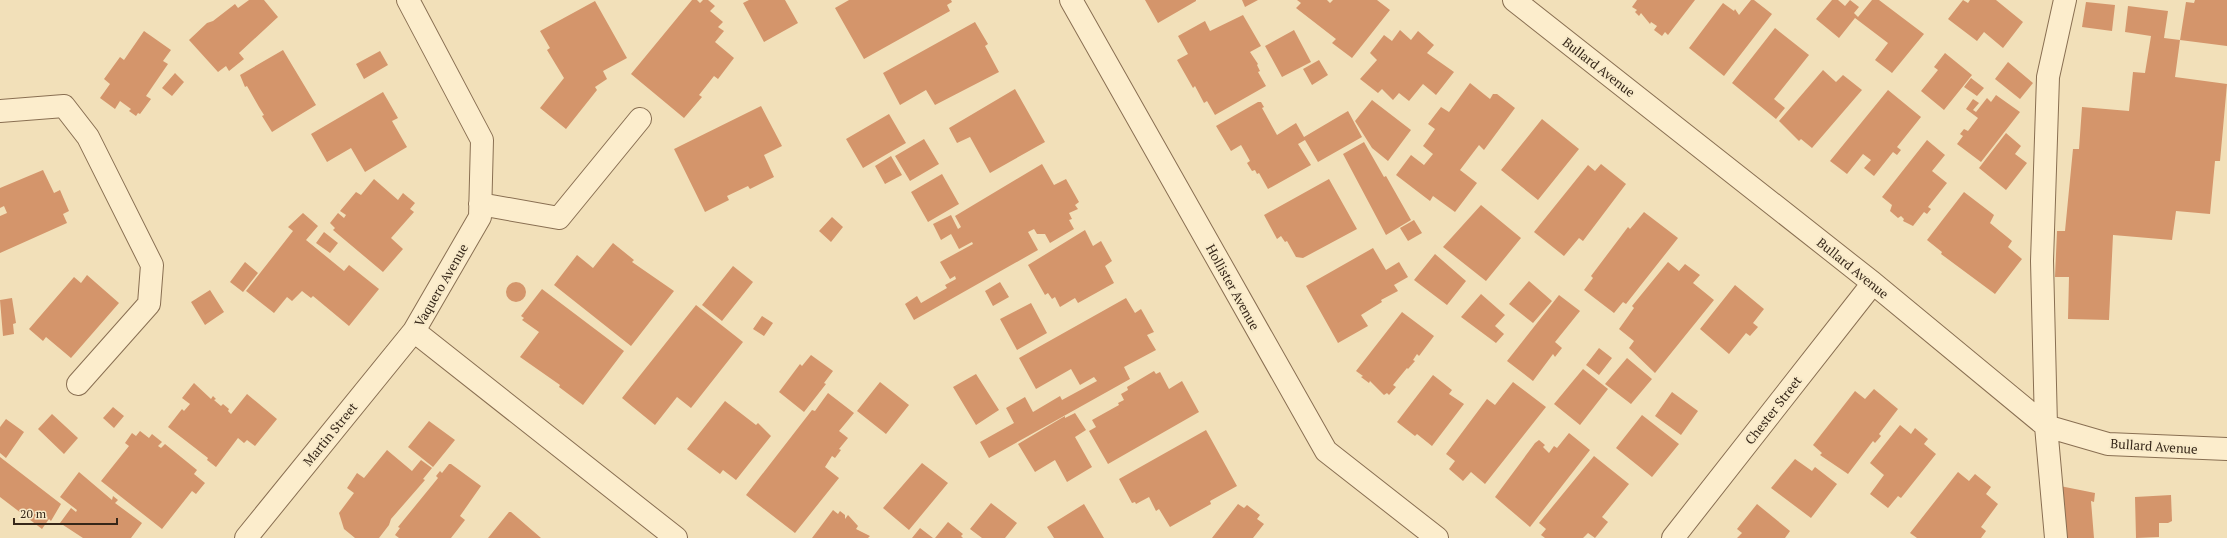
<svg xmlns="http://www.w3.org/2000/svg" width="2227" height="538" font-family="'PT Serif',serif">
<rect width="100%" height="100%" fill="#f2e0b9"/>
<path fill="#d4956b" d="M249,0H264L278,17L239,53L244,59L229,71L226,66L218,72L189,40L207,23L213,21L235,4L238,8Z
M692,0H697L700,3L703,0H708L715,6L710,11L723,22L718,27L724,31L715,42L734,58L718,79L714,76L699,95L702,97L684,118L631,74Z
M749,0H785L798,23L764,42L743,3Z
M849,0H951L952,2L947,5L950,11L864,59L835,8Z
M1145,0H1196V1L1158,23Z
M1242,0H1258L1245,7Z
M1297,0H1327L1330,3L1333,0H1377L1390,10L1352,58L1332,43L1336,39L1296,8L1301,3Z
M1637,0H1695L1668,35L1665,32L1662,36L1654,30L1657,26L1651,22L1650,24L1641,13L1639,16L1635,12L1637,10L1632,7Z
M1751,0H1754L1772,14L1724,76L1689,48L1723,3L1734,11L1735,9L1739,15Z
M1832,0H1838L1845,6L1850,0L1859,7L1854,13L1858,17L1872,0H1879L1924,34L1892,73L1875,60L1888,43L1855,18L1839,38L1816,19Z
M1963,0L1968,3L1970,0H1996L2023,22L2003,48L1984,32L1977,41L1948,19Z
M2195,0H2227V46L2180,40L2186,2L2194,3Z
M595,1L627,58L603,71L607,79L595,87L597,90L566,129L540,108L564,78L547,50L550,48L540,31Z
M2086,2L2115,5L2112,31L2082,27Z
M2128,6L2168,11L2164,38L2180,40L2175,77L2227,84L2220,161H2215L2210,214L2176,211L2172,240L2113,235L2109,320L2068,319L2069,277H2055L2057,231H2065L2073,149H2079L2082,107L2129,111L2133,72L2145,73L2151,36L2125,32Z
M1243,15L1261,46L1250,52L1258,64L1257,65L1260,71L1258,72L1266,86L1215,115L1207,101L1204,103L1195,86L1193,88L1177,60L1188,54L1178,36L1205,21L1210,31Z
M975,22L988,44L985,46L999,72L935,105L926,90L900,105L883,73Z
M1775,28L1809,55L1774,99L1785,108L1776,119L1732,83Z
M1294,30L1311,62L1282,77L1265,46Z
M1400,30L1411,40L1418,31L1434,45L1427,53L1454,72L1436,95L1423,84L1409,101L1399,93L1393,100L1382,89L1378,93L1360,79L1377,60L1370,53L1384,35L1392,41Z
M144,31L171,50L163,61L168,64L146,96L151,99L140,114L138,113L136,116L129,111L131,109L120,101L115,109L100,98L110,84L104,79L120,57L124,60Z
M283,50L316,105L272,132L262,116L264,115L259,107L247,86L245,87L240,75Z
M380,51L388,65L364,79L356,64Z
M1945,53L1972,75L1944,110L1921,91L1938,70L1934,67Z
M1319,60L1328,75L1312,85L1303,69Z
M2008,62L2033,83L2020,99L1995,79Z
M1823,70L1836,82L1843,75L1862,90L1812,148L1801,139L1799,141L1779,121Z
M175,73L184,82L172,96L162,88Z
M1971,78L1984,88L1977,96L1964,87Z
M1470,83L1490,99L1493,94H1497L1515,108L1484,150L1479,145L1460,170L1477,183L1455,212L1433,196L1430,201L1396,175L1411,155L1424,165L1433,154L1423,146L1435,129L1428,124L1441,107L1449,112Z
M1015,89L1045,142L990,173L970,137L957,143L949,128Z
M1888,90L1921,117L1897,147L1901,150L1897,155L1893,152L1874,176L1864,168L1871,160L1863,154L1847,174L1830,161Z
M383,92L398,118L392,121L407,147L365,172L351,148L327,162L311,134Z
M1996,95L2020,112L1981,162L1957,144L1963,136L1960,134L1964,129L1968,131L1978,118L1966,109L1973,99L1979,103L1973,110L1976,112L1987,98L1991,102Z
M1372,100L1411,130L1388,161L1372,148L1355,121Z
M1258,102H1261L1264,107L1262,108L1277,135L1296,123L1304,137L1348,111L1362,137L1318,162L1305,140L1298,144L1311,165L1268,189L1259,173L1257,174L1255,170L1252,171L1247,163L1250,161L1241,145L1231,151L1216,126Z
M761,106L782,146L764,155L774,177L750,189L748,186L727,196L729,200L705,212L674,149Z
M889,114L906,143L863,168L846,139Z
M1542,119L1579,149L1538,200L1501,170Z
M2006,133L2021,146L2015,154L2027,163L2006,190L1979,168Z
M924,139L939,164L910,181L895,156Z
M1927,140L1945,155L1932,171L1947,183L1928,207L1931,209L1927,214L1924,212L1913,226L1903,221L1904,219L1901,216L1898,218L1890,211L1892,205L1882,197Z
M1364,142L1384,177L1386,176L1411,220L1386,235L1343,154Z
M891,156L902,175L885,184L875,166Z
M1042,164L1054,185L1066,179L1079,202L1075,205L1078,209L1069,213L1072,219L1069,220L1074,229L1050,243L1045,234H1037L1034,229L1028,232L1038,250L914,320L905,304L917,296L921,303L947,288L945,285L956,279L955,276L950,279L940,262L973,244L972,242L959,249L951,234L941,240L933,224L951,215L958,229L961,227L955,216Z
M1601,164L1626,184L1583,241L1579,238L1564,256L1534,232L1588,165L1595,171Z
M43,170L54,193L60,190L69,211L63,214L67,223L0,253V216L7,213L4,206L0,208V188Z
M942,174L959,204L928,222L911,192Z
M374,179L398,200L403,193L415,203L410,209L414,212L391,238L403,249L383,272L333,230L335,228L330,223L338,213L344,218L346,215L340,211L356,192L361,195Z
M1329,179L1357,229L1303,258L1296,257L1287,241L1285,242L1281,236L1277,239L1264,215Z
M1964,192L1994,215L1990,223L2012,241L2008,247L2022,259L1995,294L1941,254L1942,252L1927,240Z
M1481,205L1521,238L1486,281L1443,247Z
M1644,212L1678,238L1626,304L1623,302L1614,313L1584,290L1593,278L1591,276L1628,227L1630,229Z
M303,213L318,226L306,240L344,271L349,265L379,289L349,326L313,296L311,298L302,291L292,301L287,297L274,313L246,291L293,231L288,227Z
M832,217L843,227L831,242L819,231Z
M1414,220L1422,233L1408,241L1400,228Z
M1085,230L1093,246L1101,241L1112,261L1105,266L1114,283L1078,303L1075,298L1060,307L1055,297L1052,299L1048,293L1045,295L1028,265Z
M324,232L338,243L330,253L316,243Z
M613,243L634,260L632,262L674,291L631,346L554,285L577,255L593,268Z
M1373,248L1386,270L1399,262L1408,277L1394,285L1398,291L1381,300L1382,302L1361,315L1368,326L1338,343L1306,286Z
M1435,254L1466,281L1447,305L1414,280Z
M245,262L258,273L243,292L230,282Z
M1668,262L1679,271L1685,264L1700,275L1693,283L1714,300L1655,373L1629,348L1634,341L1619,329L1634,308L1632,306Z
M733,266L753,282L722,321L702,305Z
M87,275L119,303L71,358L46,337L43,341L29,329L74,277L81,283Z
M1529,281L1552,301L1533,323L1509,304Z
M1000,282L1009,297L993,306L985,291Z
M506 292a10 10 0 1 1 20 0a10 10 0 1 1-20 0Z
M1735,285L1764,309L1753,323L1758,327L1750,336L1746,333L1729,354L1700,329Z
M542,289L624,351L583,405L559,387L560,385L520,357L539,332L522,320L524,318L521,316Z
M210,290L224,312L205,325L191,302Z
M1481,294L1505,315L1495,326L1504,334L1496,343L1461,317Z
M1559,295L1580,311L1555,342L1562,348L1555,357L1553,354L1533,381L1507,361Z
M12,298L16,323L13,324L14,334L3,336L0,300Z
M1126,298L1135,313L1141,309L1154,332L1147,335L1156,350L1124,367L1130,379L989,458L980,442L1014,423L1006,408L1025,397L1033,412L1060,396L1062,400L1097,381L1094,377L1080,385L1071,369L1036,389L1019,358Z
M1031,303L1047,333L1017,350L1000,319Z
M696,305L743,342L691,408L677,397L655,425L622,398Z
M1402,312L1434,336L1419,356L1417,354L1413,360L1415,361L1408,369L1407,368L1393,385L1396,387L1389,395L1387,393L1384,395L1370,381L1369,383L1361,377L1363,376L1356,371Z
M762,316L773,323L764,336L753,329Z
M1599,348L1612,358L1599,375L1586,365Z
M811,355L833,371L824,383L826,384L804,412L779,392L800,364L802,366Z
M1627,358L1652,379L1631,404L1605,384Z
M1583,369L1608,389L1580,425L1554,404Z
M1154,371L1156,374L1160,372L1169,389L1182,381L1199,412L1108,464L1089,431L1096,427L1092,420L1119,405L1118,403L1124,400L1121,394L1128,390L1127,387Z
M976,374L999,410L976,425L953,387Z
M1433,375L1452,390L1449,394L1464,404L1432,446L1417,434L1415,436L1397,422Z
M880,382L909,405L886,434L857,411Z
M1513,382L1546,407L1485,484L1471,472L1463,481L1449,469L1455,461L1446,454L1487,399L1495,405Z
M194,383L211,399L213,396L216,399L214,400L221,406L223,404L229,409L228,411L231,414L247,394L277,419L255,446L247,440L244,443L238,438L216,467L207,460L208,458L168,427L182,409L184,411L190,404L182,398Z
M1874,389L1898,409L1879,434L1881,436L1875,443L1873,441L1848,474L1820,455L1822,453L1813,445L1855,391L1865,399Z
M1672,392L1698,411L1681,435L1655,416Z
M828,393L854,413L839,431L848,438L839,449L841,450L835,458L832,456L825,467L839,478L795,533L746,495L812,410L815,411Z
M725,401L756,425L758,423L771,436L736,480L723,470L720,474L687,449Z
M113,407L124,416L114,428L103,418Z
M1075,413L1086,430L1075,437L1092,467L1067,482L1055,460L1035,472L1018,444L1065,416V418Z
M52,414L78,438L64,454L38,429Z
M1642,415L1679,444L1652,477L1616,448Z
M6,419L24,432L6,458L0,453V427Z
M429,421L455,440L433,467L408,447Z
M1900,425L1911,434L1915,428L1928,439L1924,444L1936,454L1901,498L1898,496L1888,508L1870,494L1884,475L1870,463Z
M1206,430L1237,486L1210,501L1211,504L1170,527L1159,509L1156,511L1149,497L1136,504L1135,502L1132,503L1119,479Z
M140,431L149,438L152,434L162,442L158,446L161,448L165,444L197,470L194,474L205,483L196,494L192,491L162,529L101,481L129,446L125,443L132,433L136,436Z
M1569,433L1590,450L1530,527L1495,497L1535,443L1539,440L1545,445L1543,447L1549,453L1554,446L1557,448Z
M387,450L412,471L421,460L432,468L423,479L425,480L391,519L389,525L379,538H355L344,529L339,513L354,493L347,488L357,473L364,478Z
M1594,456L1629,484L1602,517L1608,522L1595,538L1588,533L1583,538H1545L1541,535L1546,529L1539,523Z
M0,457L61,504L51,521L49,519L42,529L0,497Z
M1795,459L1812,471L1815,467L1837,484L1811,518L1771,488Z
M922,463L948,483L909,530L883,508Z
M449,464H451L481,486L460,516L465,520L451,538H399L395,535L400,528L398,527L438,478L436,476L440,471L442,473Z
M79,472L112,500L113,496L118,500L115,503L142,523L131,538H83L60,523L71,508L76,512L77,510L60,497Z
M1958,472L1969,481L1975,474L1991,487L1986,494L1998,504L1981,527L1986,531L1981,538H1917L1910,533Z
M2060,486L2095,493L2094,502L2091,501L2094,538H2061Z
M2171,495L2172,521L2168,523H2159V537L2136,538L2135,497Z
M991,503L1017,523L1005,538H982L970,529Z
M1084,504L1104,538H1054L1047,527Z
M1238,504L1244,508L1247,505L1260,515L1257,519L1264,524L1253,538H1212Z
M1757,504L1790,531L1785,538H1737L1742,533L1737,529Z
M833,510L838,514L840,511L845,515V519L848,515L858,526L856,529L870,536L868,538H812Z
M509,512H511L541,538H488Z
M948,522L963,534L961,536L963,538H935Z
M920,528L933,538H912Z"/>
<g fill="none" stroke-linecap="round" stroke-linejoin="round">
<defs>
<path id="minor" d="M408,0L482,140L480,217L414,331L676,538
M1071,0L1326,451L1437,538
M1514,0L1873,283L2046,426L2108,444L2227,449
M0,111L64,106L88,137L152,265L149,304L78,384
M480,204L559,218L640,119
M246,538L414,331
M1673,538L1873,283
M2056,538L2046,426L2042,261L2048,77L2065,0"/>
</defs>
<use href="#minor" stroke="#896f52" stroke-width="24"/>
<use href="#minor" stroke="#fcedcc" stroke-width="22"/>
</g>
<g text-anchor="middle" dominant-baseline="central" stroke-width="4" stroke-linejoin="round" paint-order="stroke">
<g font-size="13" fill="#362719" stroke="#f8eac9">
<text transform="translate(1599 67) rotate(38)">Bullard Avenue</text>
<text transform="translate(1853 268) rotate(39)">Bullard Avenue</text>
<text transform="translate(441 285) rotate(-60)">Vaquero Avenue</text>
<text transform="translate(1233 287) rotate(61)">Hollister Avenue</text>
<text transform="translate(1773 410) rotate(-52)">Chester Street</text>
<text transform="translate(330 434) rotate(-51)">Martin Street</text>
<text transform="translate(2154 446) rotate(4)">Bullard Avenue</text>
</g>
</g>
<path d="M14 518v6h103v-6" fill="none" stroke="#362719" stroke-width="2"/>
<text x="20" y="518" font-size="12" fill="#362719" stroke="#f8eac9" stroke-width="3" paint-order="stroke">20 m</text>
</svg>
